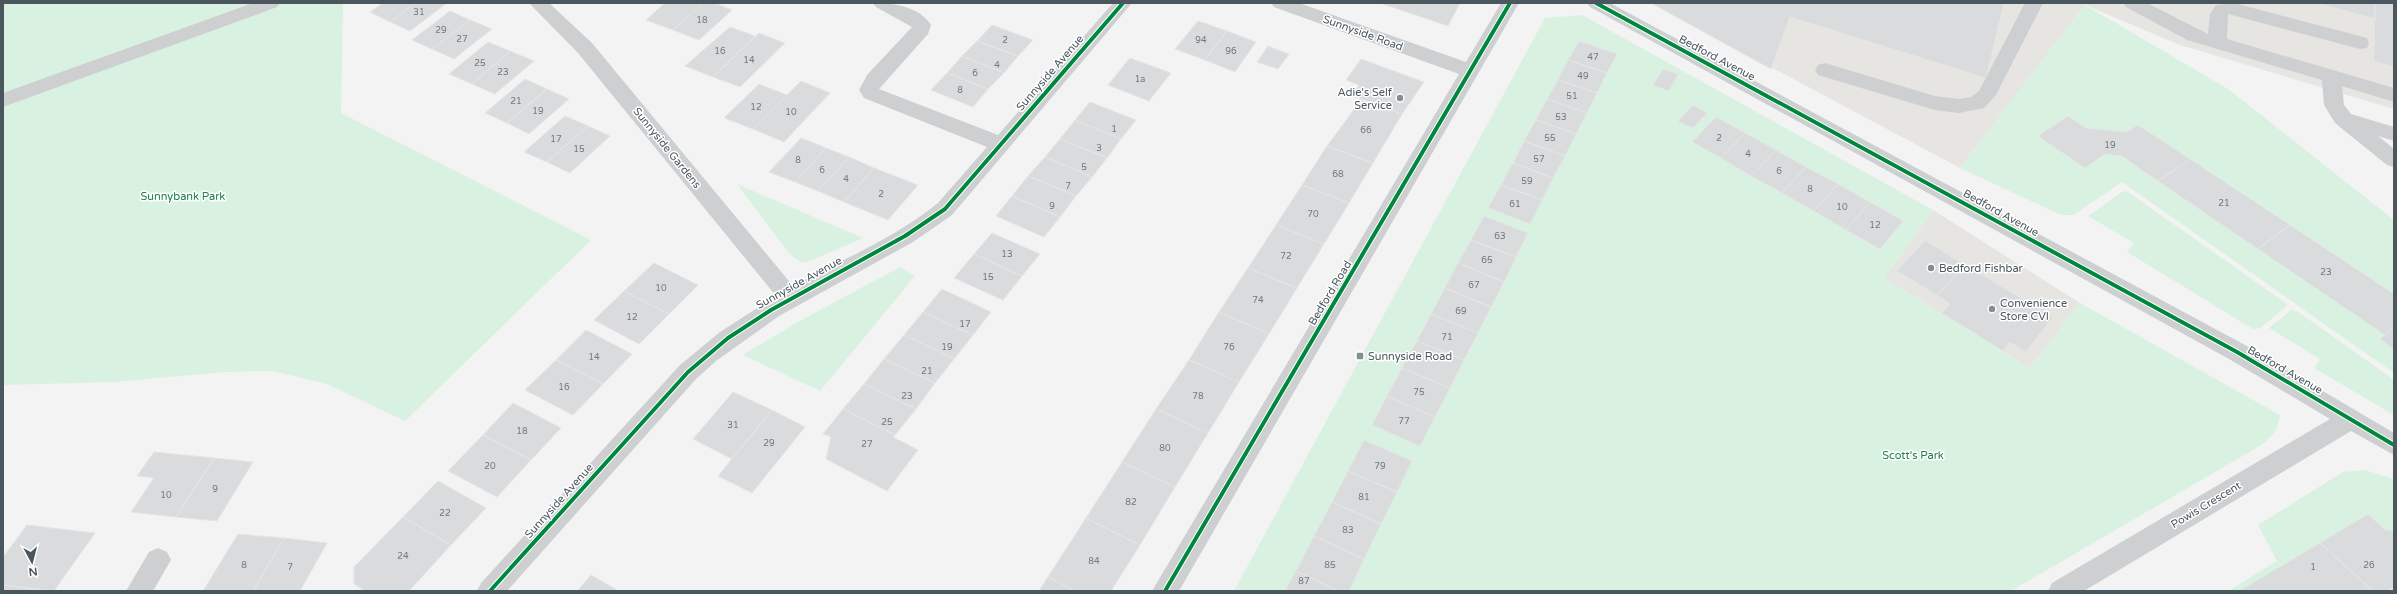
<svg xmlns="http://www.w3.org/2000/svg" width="2397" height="594" font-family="'Varela Round',sans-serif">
<rect width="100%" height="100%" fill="#f3f3f3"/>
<path fill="#e7e5e2" d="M1651,3H2394V109L2180,45L2085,5L1960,168Z
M1933,210L2080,303L2030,368L1884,278Z"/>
<path fill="#d9f1e1" d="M3,3H343L341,113L591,240L405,421L327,384L273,371L225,372L114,382L3,385Z
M2085,5L2228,89L2394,220V373L2122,182L2073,215H2061L1960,168Z
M1582,15L1933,210L1884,278L2030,368L2080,303L2280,415C2279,430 2270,439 2258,447L2011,591H1234L1545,18Z
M737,184L863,238L810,261C801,264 796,259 789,253Z
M2125,190L2287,304L2286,307L2260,328L2253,329L2127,252L2134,243L2088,216Z
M900,267L915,276L820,391L743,355L796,323Z
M2291,310L2297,311L2394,380V415L2314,368L2320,359L2269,328Z
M2365,470L2394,479V591H2228L2277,561L2258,525L2343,472Z"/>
<path fill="#d9dbdc" stroke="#e5e5e6" d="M383,3H415L390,22L370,12Z
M415,3H447L410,31L390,22Z
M665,3H703L673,30L646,20Z
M703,3H715L732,10L699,40L673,30Z
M1380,3H1460L1448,26Z
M1651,3H2004L1986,78L1790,17L1771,69Z
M2317,3H2375V19Z
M2375,3H2394V67L2374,61Z
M450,11L470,20L432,49L412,40Z
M470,20L492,29L454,59L432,49Z
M1198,21L1227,31L1205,60L1175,49Z
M992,25L1033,40L1018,56L977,41Z
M730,27L755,36L713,77L685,66Z
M1227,31L1256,42L1235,72L1205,60Z
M759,33L785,43L740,87L713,77Z
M977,41L1018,56L1004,73L962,56Z
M1579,41L1617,54L1607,73L1568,60Z
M488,42L510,51L472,84L449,74Z
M1268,46L1289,54L1278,69L1257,62Z
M510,51L534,61L495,94L472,84Z
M962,56L1004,73L988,89L947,73Z
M1130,58L1171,73L1149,101L1108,85Z
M1361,59L1424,82L1402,114L1352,96L1359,85L1346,80Z
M1568,60L1607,73L1597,93L1558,80Z
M1663,69L1678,74L1669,91L1653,85Z
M947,73L988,89L973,107L931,90Z
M525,79L547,89L507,123L485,113Z
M1558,80L1597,93L1587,113L1547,99Z
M801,81L830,93L784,142L753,129Z
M759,84L787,95L753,129L724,118Z
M547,89L569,99L529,134L507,123Z
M1547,99L1587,113L1576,134L1536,120Z
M1361,100L1402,114L1373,163L1327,146Z
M1090,102L1136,120L1121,139L1075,120Z
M1693,105L1707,113L1693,128L1678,121Z
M565,116L588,126L547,162L524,152Z
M2068,116L2086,128L2126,132L2138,125L2190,159L2158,181L2122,156L2105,154L2085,168L2038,136Z
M1716,117L1745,133L1721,158L1692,142Z
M1075,120L1121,139L1107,158L1060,139Z
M1536,120L1576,134L1565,156L1524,141Z
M588,126L610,136L570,173L547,162Z
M1745,133L1776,150L1751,176L1721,158Z
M801,138L826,148L795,182L769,172Z
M1060,139L1107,158L1092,177L1045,157Z
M1524,141L1565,156L1553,178L1513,163Z
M1327,146L1373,163L1349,203L1302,185Z
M826,148L849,157L818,191L795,182Z
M1776,150L1806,167L1782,193L1751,176Z
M849,157L874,168L844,202L818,191Z
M1045,157L1092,177L1076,196L1028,176Z
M2190,159L2290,225L2258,249L2158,181Z
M1513,163L1553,178L1542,200L1501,185Z
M1806,167L1838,184L1814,211L1782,193Z
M874,168L918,185L888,220L844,202Z
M1028,176L1076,196L1060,217L1012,196Z
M1838,184L1870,202L1846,230L1814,211Z
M1302,185L1349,203L1324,244L1276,225Z
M1501,185L1542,200L1530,224L1488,208Z
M1012,196L1060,217L1044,237L996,216Z
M1870,202L1903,221L1880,249L1846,230Z
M1484,216L1528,233L1516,257L1471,240Z
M1276,225L1324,244L1297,288L1248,268Z
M2290,225L2394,294V327L2385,335L2258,249Z
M992,233L1040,254L1022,276L974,254Z
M1471,240L1516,257L1504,282L1458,263Z
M1925,240L1965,265L1937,295L1897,271Z
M974,254L1022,276L1003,300L954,278Z
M654,263L698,285L669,314L624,291Z
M1458,263L1504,282L1491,307L1445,288Z
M1965,265L2053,317L2026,352L2010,342L2003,351L1942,313L1950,304L1937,295Z
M1248,268L1297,288L1269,334L1219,312Z
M1445,288L1491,307L1478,333L1431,314Z
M942,289L991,312L973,335L923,312Z
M624,291L669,314L639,344L594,320Z
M923,312L973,335L954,359L904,335Z
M1219,312L1269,334L1239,382L1189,360Z
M1431,314L1478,333L1464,360L1417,341Z
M2394,327V349L2380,339Z
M586,330L632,354L603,384L556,360Z
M904,335L954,359L935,383L884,359Z
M1417,341L1464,360L1450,388L1402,368Z
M884,359L935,383L916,409L864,384Z
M556,360L603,384L573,415L525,390Z
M1189,360L1239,382L1208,433L1156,409Z
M1402,368L1450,388L1435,417L1387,396Z
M864,384L916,409L895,435L843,409Z
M733,392L772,410L732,459L693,439Z
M1387,396L1435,417L1420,446L1372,425Z
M513,403L561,428L531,460L483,435Z
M843,409L895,435L893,437L918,450L887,491L826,459L831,437L823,434Z
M1156,409L1208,433L1175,487L1122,462Z
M772,410L805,427L752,493L718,476Z
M483,435L531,460L497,497L448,471Z
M1364,440L1412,461L1397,492L1348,471Z
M154,452L214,458L176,517L131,512L154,478L137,476Z
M214,458L253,462L217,521L176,517Z
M1122,462L1175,487L1140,545L1086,518Z
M1348,471L1397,492L1381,524L1332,502Z
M438,481L486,508L451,545L403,517Z
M1332,502L1381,524L1364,559L1314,536Z
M2368,514L2385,530L2394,531V587L2387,591H2373L2320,543Z
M403,517L451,545L409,591H365L354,584V567Z
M1086,518L1140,545L1111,591H1075L1048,577Z
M27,525L95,533L54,591L3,585V557Z
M238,534L284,538L253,591H203Z
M1314,536L1364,559L1349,591H1338L1296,571Z
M284,538L327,543L300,591H253Z
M2320,543L2373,591H2239Z
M1296,571L1338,591H1285Z
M591,575L619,591H577Z
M1048,577L1075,591H1039Z
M3,585L44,591H3Z"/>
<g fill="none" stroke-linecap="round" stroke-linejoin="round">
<path fill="#cdcfd1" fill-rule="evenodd" d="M253,3H280L277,7L3,107V93Z
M529,3H549L592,43L793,286C841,260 895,238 938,203L987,147L864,98L859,90L867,75L912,27L876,7L873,3C893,3 919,6 931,25L928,34L879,89L998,135L1113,3H1132L952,215L913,242L779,316L716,361L696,379L507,591H477L481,583L680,365L720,332L776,296L578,53Z
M1271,3H1299L1466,62L1501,3H1519L1179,591H1152L1459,74L1274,7Z
M1587,3H1610L2245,345L2394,433V455L2351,431L2084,591H2048L2052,583L2330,419L2229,359L1590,7Z
M2025,3H2043L1996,95L1984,108L1959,113L1935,110L1818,75L1815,70L1818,65L1825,63L1935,96L1959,99L1971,97L1979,91Z
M2123,3H2147L2208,34L2210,14L2216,5L2234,3L2367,38L2369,43L2367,48L2360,49L2228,14L2227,39L2394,88V102L2342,86L2344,105L2351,114L2394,127V141L2378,136L2394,149V167L2387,165L2335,123L2324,105L2322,80L2187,40L2126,7Z
M158,548L167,552L171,560L153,591H126L149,552Z"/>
<defs>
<path id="cycleway" d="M1596,3L2237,352L2394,445
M490,591L688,372L728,338L771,310L905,236L945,209L1123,3
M1165,591L1510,3"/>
</defs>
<use href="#cycleway" stroke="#fff" stroke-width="6"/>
<use href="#cycleway" stroke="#00873e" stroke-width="4"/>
</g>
<g fill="#858e93" stroke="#fff" stroke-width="1.5">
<circle cx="1400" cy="98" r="4"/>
<circle cx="1931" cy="268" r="4"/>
<circle cx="1992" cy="309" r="4"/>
<rect x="1356" y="352" width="8" height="8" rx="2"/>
</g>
<g text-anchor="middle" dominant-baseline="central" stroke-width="3" stroke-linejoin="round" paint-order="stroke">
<g font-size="9" fill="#6f7980">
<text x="419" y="12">31</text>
<text x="702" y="20">18</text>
<text x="441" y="30">29</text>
<text x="462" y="39">27</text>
<text x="1005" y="40">2</text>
<text x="1201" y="40">94</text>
<text x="720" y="51">16</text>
<text x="1231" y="51">96</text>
<text x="1593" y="57">47</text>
<text x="749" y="60">14</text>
<text x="480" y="63">25</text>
<text x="997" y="65">4</text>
<text x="503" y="72">23</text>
<text x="975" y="73">6</text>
<text x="1583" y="76">49</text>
<text x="1140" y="79">1a</text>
<text x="960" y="90">8</text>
<text x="1572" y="96">51</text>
<text x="516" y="101">21</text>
<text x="756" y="107">12</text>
<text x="538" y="111">19</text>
<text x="791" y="112">10</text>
<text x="1561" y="117">53</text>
<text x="1114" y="129">1</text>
<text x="1366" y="130">66</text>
<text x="1550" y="138">55</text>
<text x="1719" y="138">2</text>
<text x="556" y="139">17</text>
<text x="2110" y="145">19</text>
<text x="1099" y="148">3</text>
<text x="579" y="149">15</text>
<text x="1748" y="154">4</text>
<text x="1539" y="159">57</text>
<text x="798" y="160">8</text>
<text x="1084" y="167">5</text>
<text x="822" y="170">6</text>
<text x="1779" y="171">6</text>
<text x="1338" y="174">68</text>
<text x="846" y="179">4</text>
<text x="1527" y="181">59</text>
<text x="1068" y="186">7</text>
<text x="1810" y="189">8</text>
<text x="881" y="194">2</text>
<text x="2224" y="203">21</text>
<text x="1515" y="204">61</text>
<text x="1052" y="206">9</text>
<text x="1842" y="207">10</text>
<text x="1313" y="214">70</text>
<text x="1875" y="225">12</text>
<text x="1500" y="236">63</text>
<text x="1007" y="254">13</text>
<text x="1286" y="256">72</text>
<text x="1487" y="260">65</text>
<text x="2326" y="272">23</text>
<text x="988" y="277">15</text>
<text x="1474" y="285">67</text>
<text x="661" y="288">10</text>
<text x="1258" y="300">74</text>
<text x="1461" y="311">69</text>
<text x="632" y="317">12</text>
<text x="965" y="324">17</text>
<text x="1447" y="337">71</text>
<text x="947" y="347">19</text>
<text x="1229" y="347">76</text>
<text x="594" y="357">14</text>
<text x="927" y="371">21</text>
<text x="564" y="387">16</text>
<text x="1419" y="392">75</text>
<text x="907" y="396">23</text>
<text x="1198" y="396">78</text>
<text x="1404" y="421">77</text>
<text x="887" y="422">25</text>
<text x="733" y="425">31</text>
<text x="522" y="431">18</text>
<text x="769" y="443">29</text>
<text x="867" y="444">27</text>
<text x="1165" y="448">80</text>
<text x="490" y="466">20</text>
<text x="1380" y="466">79</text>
<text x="215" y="489">9</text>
<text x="166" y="495">10</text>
<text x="1364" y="497">81</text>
<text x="1131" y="502">82</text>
<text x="445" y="513">22</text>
<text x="1348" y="530">83</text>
<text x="403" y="556">24</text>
<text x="1094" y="561">84</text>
<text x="244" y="565">8</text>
<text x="1330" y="565">85</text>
<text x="2369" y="565">26</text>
<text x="290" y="567">7</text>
<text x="2313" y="567">1</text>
<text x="1304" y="581">87</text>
</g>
<g font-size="11" fill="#4a575f" stroke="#fff">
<text transform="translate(1363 33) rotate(20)">Sunnyside Road</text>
<text transform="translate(1717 58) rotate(28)">Bedford Avenue</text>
<text transform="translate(1050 73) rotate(-49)">Sunnyside Avenue</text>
<text transform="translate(667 148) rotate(51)">Sunnyside Gardens</text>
<text transform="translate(2001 213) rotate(29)">Bedford Avenue</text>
<text transform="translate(799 283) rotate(-29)">Sunnyside Avenue</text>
<text transform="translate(1330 293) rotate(-59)">Bedford Road</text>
<text transform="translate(2285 370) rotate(30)">Bedford Avenue</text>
<text transform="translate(559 501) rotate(-48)">Sunnyside Avenue</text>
<text transform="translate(2206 505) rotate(-31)">Powis Crescent</text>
</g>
<g font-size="11" fill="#4a575f" stroke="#fff" text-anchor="start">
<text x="1392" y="92" text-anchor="end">Adie's Self<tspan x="1392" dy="13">Service</tspan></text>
<text x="1939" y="268">Bedford Fishbar</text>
<text x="2000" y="303">Convenience<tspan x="2000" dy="13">Store CVI</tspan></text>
<text x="1368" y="356">Sunnyside Road</text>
</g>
<g font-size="11" fill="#1b8147" stroke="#fff">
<text x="183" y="196">Sunnybank Park</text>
<text x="1913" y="455">Scott's Park</text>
</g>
</g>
<rect width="2397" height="594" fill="none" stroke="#4a575f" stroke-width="8"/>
<g transform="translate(32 562) rotate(173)" stroke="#ffffff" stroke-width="3" paint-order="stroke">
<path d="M0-3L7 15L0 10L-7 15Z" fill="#4a575f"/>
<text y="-6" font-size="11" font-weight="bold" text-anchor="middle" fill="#4a575f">N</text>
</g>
</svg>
